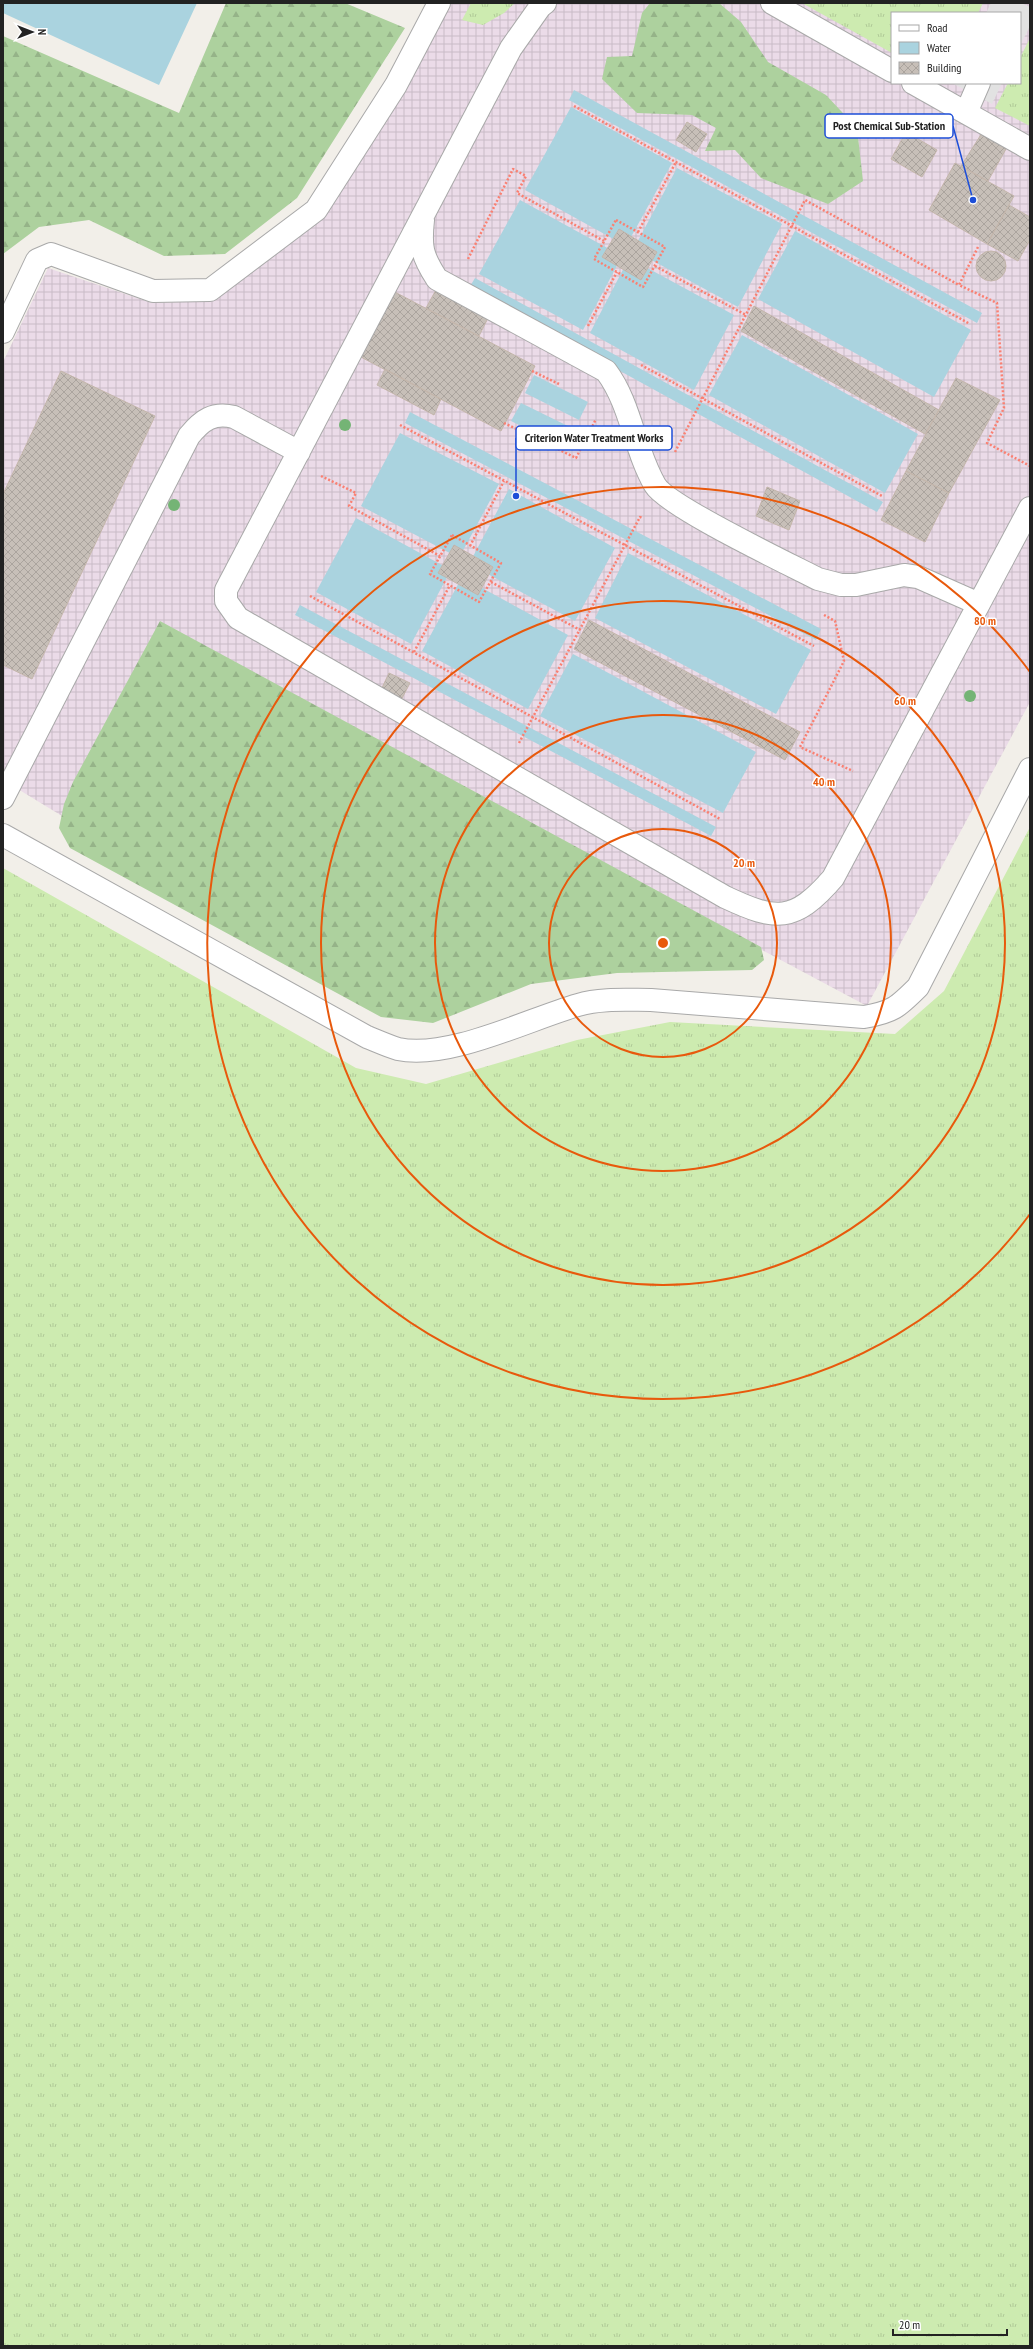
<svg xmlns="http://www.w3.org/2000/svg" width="1033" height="2349" font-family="'PT Sans Narrow',sans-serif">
<defs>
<pattern id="industrial-grid" width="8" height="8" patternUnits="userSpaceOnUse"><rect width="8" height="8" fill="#ebdbe8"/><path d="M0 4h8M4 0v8" fill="none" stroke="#c9bcc7"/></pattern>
<pattern id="grass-tufts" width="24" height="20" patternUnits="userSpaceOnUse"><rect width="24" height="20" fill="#cdebb0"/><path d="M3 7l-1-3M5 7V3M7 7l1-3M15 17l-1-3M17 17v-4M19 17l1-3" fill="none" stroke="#b0c997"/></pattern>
<pattern id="forest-firs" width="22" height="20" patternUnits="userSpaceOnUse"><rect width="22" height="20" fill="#add19e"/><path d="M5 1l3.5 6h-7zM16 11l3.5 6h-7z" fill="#95b388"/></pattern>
<pattern id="building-cross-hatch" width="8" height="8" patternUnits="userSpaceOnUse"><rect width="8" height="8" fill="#c7bfb8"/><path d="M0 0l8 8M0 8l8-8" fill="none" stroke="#aba49e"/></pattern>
</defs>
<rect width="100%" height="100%" fill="#f2efe9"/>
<path fill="url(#industrial-grid)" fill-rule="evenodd" d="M448,3H1030V702L867,1006L163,631L67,819L3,780V362L48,268L152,303L212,301L323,218ZM892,13H1020V83H892Z"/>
<path fill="url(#grass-tufts)" d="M471,3H515L504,13L483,25L462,20Z
M802,3H983L978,13H892V53Z
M1030,38V126L995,108L1008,83H1020V58Z
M1030,827V2346H3V868L356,1068L426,1084L577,1040L670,1022L895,1034L944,991Z"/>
<path fill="url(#forest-firs)" d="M226,3H345L405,28L297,198L225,254L164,256L89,220L39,227L3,254V36L179,113Z
M650,3H719L741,22L768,62L826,95L857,128L863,181L828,204L761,178L735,150L705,151L716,128L692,115L637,113L602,79L607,57L632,56L642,13Z
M160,621L761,947L764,960L752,970L617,973L531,984L433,1023L381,1017L70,848L59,828L64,804L73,782Z"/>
<path fill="#e2e2e2" d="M991,3H1021L1030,7V26L1020,46V13H986Z
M952,83H1002L992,104Z"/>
<path fill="#aad3df" d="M3,3H197L159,85L3,13Z
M574,90L982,313L977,323L569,100Z
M571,107L672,163L626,246L525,190Z
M677,168L782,224L738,307L633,250Z
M520,200L622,256L583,330L479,274Z
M795,231L971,330L934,397L758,299Z
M629,258L734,315L694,390L590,333Z
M475,278L883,502L877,512L469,288Z
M742,335L918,434L885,493L709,395Z
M534,375L588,402L579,420L525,393Z
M521,403L574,429L565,448L511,421Z
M410,412L821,629L816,640L405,423Z
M400,433L499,484L459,558L361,506Z
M509,489L615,548L575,621L469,564Z
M356,518L451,570L411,644L316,592Z
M628,553L811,650L776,714L595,618Z
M462,577L568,635L528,709L422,651Z
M300,605L716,827L711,836L295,615Z
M573,654L756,752L723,813L540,716Z"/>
<path fill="url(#building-cross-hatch)" stroke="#c4b6ab" d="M687,122L707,134L696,152L676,140Z
M906,132L937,150L922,177L891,159Z
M982,133L1006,149L988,181L961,166Z
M955,163L1014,196L987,244L929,210Z
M1009,205L1030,217V240L1018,261L987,244Z
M619,229L657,252L641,280L602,257Z
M976 266a15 15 0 1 1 30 0a15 15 0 1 1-30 0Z
M437,288L489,316L479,336L426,308Z
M393,291L535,366L501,431L359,356Z
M754,306L939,410L925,434L741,331Z
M385,369L441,399L434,415L377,385Z
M61,371L155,416L32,679L3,665V494Z
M956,378L1000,400L949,493L906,471Z
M906,471L949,493L925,542L881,520Z
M767,487L800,501L789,530L756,516Z
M454,545L493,567L478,595L438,573Z
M589,620L800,732L785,760L574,649Z
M389,673L410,683L400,702L380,692Z"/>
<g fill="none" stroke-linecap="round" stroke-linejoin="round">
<defs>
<path id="minor" d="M545,3L540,7L511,48L226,590V601L238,618L725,897C776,921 794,923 833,878L1030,508
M772,3L892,71
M913,83L1030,149
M966,113L979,83
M423,220C420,247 422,256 437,279L606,371C631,404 634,449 655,485C667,506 789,564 818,579L841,585H856L904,575L918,577L979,604
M3,332L37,260L51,254L153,291L210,290L316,210L396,85L439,3
M3,798L189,436C202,420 213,412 234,417L299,452
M3,835L367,1037C377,1041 388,1046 398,1049C448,1060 529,1019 578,1005C601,998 627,1000 651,1000L864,1017C893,1012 898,1007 918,987L1030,769"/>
</defs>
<use href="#minor" stroke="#a9a9a9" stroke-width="24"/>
<path stroke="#fa8072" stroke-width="2.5" stroke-dasharray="2 2" stroke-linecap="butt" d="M574,106L970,324
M616,220L665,247L643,287L594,259Z
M638,232L676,162
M978,247L959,285L997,303L1004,408L987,443L1030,466
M468,259L513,169L526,176L517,193L604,241
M655,266L746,315
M588,326L617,272
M641,365L882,496
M532,371L559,384
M504,423L576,458L596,419
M400,425L814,646
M675,452L805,200L959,285
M321,476L356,493L349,506L440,556
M452,535L501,563L479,602L430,574Z
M470,546L504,481
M491,582L580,630
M310,596L720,819
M824,615L835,621L844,661L800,747L853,771
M414,652L450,585
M519,743L640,517L642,518"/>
<use href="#minor" stroke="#fff" stroke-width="22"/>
</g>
<g fill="#74b475">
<circle cx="345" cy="425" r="6"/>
<circle cx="174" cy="505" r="6"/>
<circle cx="970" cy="696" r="6"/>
</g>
<g fill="none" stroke="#e8590c" stroke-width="2">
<circle cx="663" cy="943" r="114"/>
<circle cx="663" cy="943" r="228"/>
<circle cx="663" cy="943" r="342"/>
<path d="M1030 1214A456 456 0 1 1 1030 672"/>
</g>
<circle cx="663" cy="943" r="6" fill="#e8590c" stroke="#fff" stroke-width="2"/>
<g font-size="12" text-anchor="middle" font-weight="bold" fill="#e8590c" stroke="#fff" stroke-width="3" stroke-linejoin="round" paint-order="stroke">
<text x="985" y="625">80 m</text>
<text x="905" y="705">60 m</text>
<text x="824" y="786">40 m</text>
<text x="744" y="867">20 m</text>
</g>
<path fill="none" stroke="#1d4ed8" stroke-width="1.5" d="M973 200L953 126M516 496L516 438"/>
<g fill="#1d4ed8" stroke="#fff" stroke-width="1.5">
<circle cx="973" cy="200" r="4"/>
<circle cx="516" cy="496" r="4"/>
</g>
<g fill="#fff" stroke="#1d4ed8" stroke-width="1.5">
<rect x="825" y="114" width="128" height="24" rx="4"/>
<rect x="516" y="426" width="156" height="24" rx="4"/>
</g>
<g font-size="12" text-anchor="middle" font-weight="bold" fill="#222">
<text x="889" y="130">Post Chemical Sub-Station</text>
<text x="594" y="442">Criterion Water Treatment Works</text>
</g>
<rect width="1033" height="2349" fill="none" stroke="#222222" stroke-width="8"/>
<rect x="891" y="12" width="130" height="72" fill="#ffffff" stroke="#a7a7a7"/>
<rect x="899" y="25" width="20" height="6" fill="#ffffff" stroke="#a7a7a7"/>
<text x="927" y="32" font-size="12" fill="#222222">Road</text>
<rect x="899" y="42" width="20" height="12" fill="#aad3df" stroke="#a7a7a7"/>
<text x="927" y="52" font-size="12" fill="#222222">Water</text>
<rect x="899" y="62" width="20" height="12" fill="url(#building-cross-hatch)" stroke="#a7a7a7"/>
<text x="927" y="72" font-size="12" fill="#222222">Building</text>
<g transform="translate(32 32) rotate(90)" stroke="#ffffff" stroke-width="3" paint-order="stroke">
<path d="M0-3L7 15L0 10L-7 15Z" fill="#222222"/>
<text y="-6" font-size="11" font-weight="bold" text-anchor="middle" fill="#222222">N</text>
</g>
<path d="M893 2329v6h114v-6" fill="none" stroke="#222222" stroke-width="2"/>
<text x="899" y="2329" font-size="12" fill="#222222" stroke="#ffffff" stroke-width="3" paint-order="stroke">20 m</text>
</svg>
